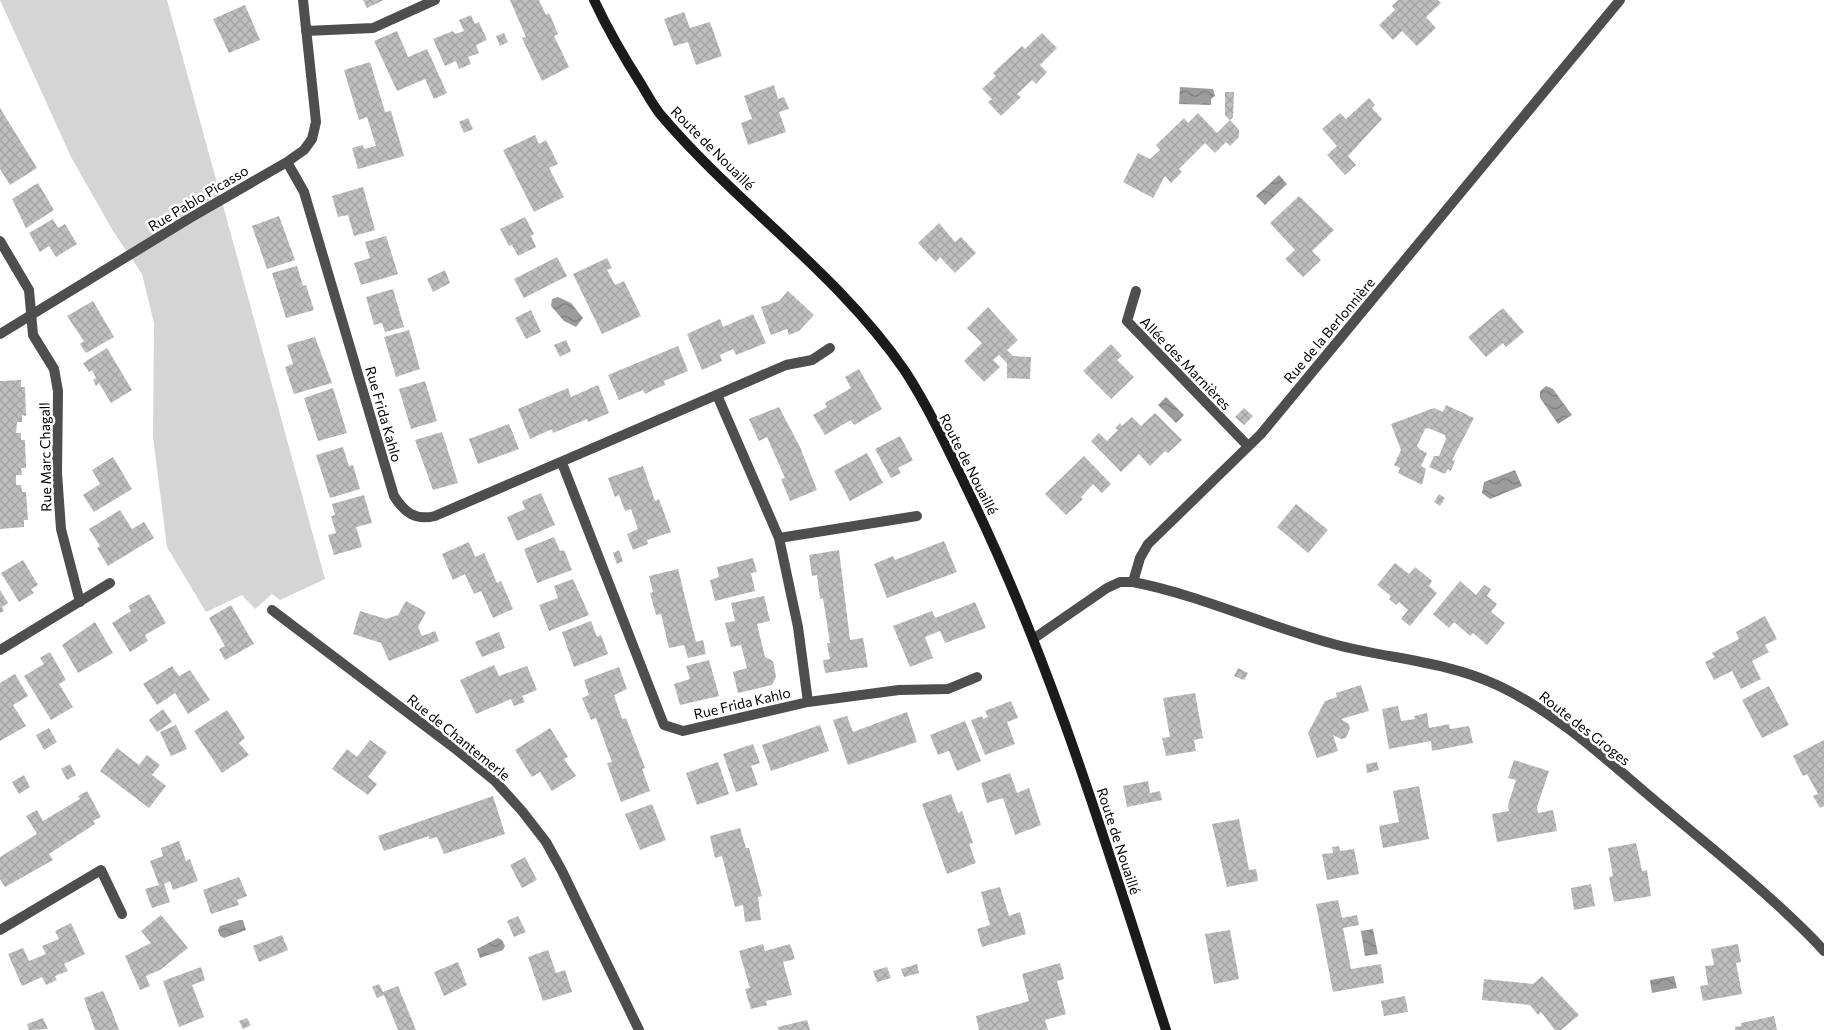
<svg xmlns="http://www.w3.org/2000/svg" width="1824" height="1030" font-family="Commissioner,sans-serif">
<defs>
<pattern id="water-waves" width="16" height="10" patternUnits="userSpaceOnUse" patternTransform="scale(1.25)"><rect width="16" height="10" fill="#9c9c9c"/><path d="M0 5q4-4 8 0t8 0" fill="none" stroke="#7d7d7d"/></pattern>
<pattern id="building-cross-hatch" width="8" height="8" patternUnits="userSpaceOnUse" patternTransform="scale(1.25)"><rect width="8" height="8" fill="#bebebe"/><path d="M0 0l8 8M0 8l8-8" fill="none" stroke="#a2a2a2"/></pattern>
</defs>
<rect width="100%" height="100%" fill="#fff"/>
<path fill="#d5d5d5" d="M0,0H167L325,579L280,600L272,594L255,609L242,595L206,612L167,547L153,437L154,323L142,274L113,231L71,157Z"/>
<path fill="url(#water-waves)" d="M1180,87L1213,89L1215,96L1211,99V105L1179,104Z
M1279,175L1287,184L1265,205L1256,196Z
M558,297L571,303L583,318L576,327L564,321L551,306L552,299Z
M1546,386L1553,389L1572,415L1558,424L1540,398V391Z
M1166,397L1184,415L1176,423L1158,405Z
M1515,470L1522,486L1490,499L1482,493L1484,482Z
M240,920H243L246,930L224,938L220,936L218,930L220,926Z
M1373,929L1378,954L1365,956L1361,931Z
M498,938L502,940L505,946L503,950L480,958L477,949Z
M1674,976L1677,988L1652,993L1650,980Z"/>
<path fill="url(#building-cross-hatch)" d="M363,0H384L367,8Z
M510,0H539L546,15L549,13L558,34L554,36L569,67L542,81L522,38L526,37Z
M1398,0H1438L1441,3L1426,17L1436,28L1417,46L1402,31L1393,40L1379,25L1395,10L1392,6Z
M245,5L260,40L229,53L213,19Z
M684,12L690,28L710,22L722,56L696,65L688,42L674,46L664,19Z
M471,15L475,24L479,22L487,40L476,45L479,53L468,57L471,64L459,69L456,61L445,66L433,39L453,31L455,34L464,31L459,20Z
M397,31L408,57L427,49L447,93L434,99L425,79L397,91L374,41Z
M504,33L508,42L500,46L496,36Z
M1042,33L1057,48L1040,65L1047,72L1036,84L1032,80L1017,94L1021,97L1001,116L988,102L992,99L982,89L996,76L993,73L1022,46L1025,49Z
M370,62L385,112L391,111L404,156L358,169L352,148L363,145L364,149L376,146L367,117L359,120L344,70Z
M774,85L778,99L784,97L789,109L779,112L786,132L748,145L741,123L752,119L744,96Z
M1225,92H1234L1233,117L1230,120L1225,115Z
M1369,98L1375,105L1372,108L1382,119L1348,156L1356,165L1345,175L1327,155L1337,146L1322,129L1340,113L1346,119Z
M0,108L37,168L10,185L0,169Z
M1198,113L1217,133L1230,120L1239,130V137L1230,146L1226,142L1215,153L1205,143L1179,169L1182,172L1171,183L1165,176L1153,198L1123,182L1138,153L1150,159L1160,150L1156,145L1184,118L1188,123Z
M468,118L473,129L464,133L459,122Z
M535,135L539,144L546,140L558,164L549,168L564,197L534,212L503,150Z
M38,183L54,210L26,228L12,199Z
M363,187L375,230L354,236L348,215L338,217L332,196Z
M1299,196L1334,230L1312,251L1321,260L1303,277L1285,259L1295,250L1270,223Z
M279,216L295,260L267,269L252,226Z
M525,217L534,234L531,236L536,247L518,256L512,245L509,246L500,229Z
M53,219L58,228L65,224L77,244L56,257L49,246L40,252L29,233Z
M939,223L955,242L961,237L976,253L955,273L940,257L936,262L918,243Z
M386,236L398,274L361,285L354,263L370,258L365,242Z
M557,257L567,276L524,298L514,279Z
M607,258L612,268L607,270L615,285L624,281L641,316L602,334L573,274Z
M297,266L303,286L306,285L314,310L286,318L272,273Z
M445,270L450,283L433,292L427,279Z
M393,289L404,327L385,332L382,323L374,325L366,297Z
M788,291L814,315L799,331L789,335L787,329L771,335L761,307L779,301Z
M93,301L114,337L86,353L80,344L84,341L67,316Z
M988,307L1018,340L1007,350L1013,356L1031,357L1030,379L1007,378V363L999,355L993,360L1000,367L984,382L964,361L982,343L967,328Z
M1503,308L1524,332L1506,347L1503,343L1486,357L1468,337Z
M531,310L541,332L526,339L515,318Z
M753,314L766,343L736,355L733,349L720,355L722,361L702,370L687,334L720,319L723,327Z
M409,330L420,369L396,377L384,337Z
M315,337L332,383L294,394L285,367L293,364L287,345Z
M566,340L571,351L560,357L554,345Z
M1111,344L1122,356L1117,360L1134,377L1111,399L1083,371Z
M678,346L688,371L664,381L665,385L655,389L645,394L643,390L619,400L608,375Z
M107,348L132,390L111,403L99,383L96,386L93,380L96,378L92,370L89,372L83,363Z
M859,369L882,409L854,425L851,420L825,435L813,415L827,407L825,403L851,388L845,377Z
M21,380V387H25L26,416L22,415V422H17L16,433H21V440H25L26,468H21L22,475H16V485H21L22,492H26L28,520H24V527L0,529V381Z
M425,381L437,421L411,429L399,389Z
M598,385L609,413L588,422L587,419L553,433L552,429L530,439L518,409L568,388L571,397Z
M333,388L347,433L318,441L304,398Z
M1446,405L1474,418L1452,460L1455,461L1451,471L1448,469L1445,474L1429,467L1434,456H1439L1446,439L1445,435L1428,428L1425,429L1417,446L1419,449L1427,453L1421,466L1426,469L1422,485L1398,473L1400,468L1394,465L1401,450L1391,424L1434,408L1443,412Z
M779,407L800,447L817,490L790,501L781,479L785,478L767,437L759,441L749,419Z
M1244,408L1253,416L1244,425L1235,417Z
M1155,413L1182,440L1168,453L1165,451L1150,466L1139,454L1121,472L1091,441L1099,433L1107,441L1118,430L1115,428L1120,423L1122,426L1132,417L1141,426Z
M509,424L519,449L478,464L469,439Z
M442,432L458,483L433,490L415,440Z
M900,436L913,460L898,468L901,473L891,478L875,449Z
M343,447L349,466L353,465L360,489L330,498L316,455Z
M867,453L883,483L850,501L834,471Z
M1084,456L1111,484L1102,493L1093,484L1081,497L1083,499L1066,515L1045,494Z
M113,457L132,489L94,512L83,495L100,484L92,470Z
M643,466L655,501L659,499L671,532L647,540L648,544L633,550L627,534L638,529L631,509L625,511L619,495L615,497L608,478Z
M541,493L555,525L517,541L507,517L525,509L522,501Z
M1439,494L1445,498L1440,506L1434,502Z
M364,495L372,523L356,527L362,547L334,555L328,535L336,533L331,516L335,515L332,504Z
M1296,504L1328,530L1308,553L1277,527Z
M120,510L132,529L144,522L154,538L108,566L97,548L100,546L89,529Z
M554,537L560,551L564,550L572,570L537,583L524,549Z
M944,541L957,572L887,598L874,564L893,556L895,560Z
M469,542L475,557L484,553L497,583L501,581L513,609L493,618L481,591L474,594L465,574L453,580L442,554Z
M619,550L623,561L617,564L613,553Z
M839,550L850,640L863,638L868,667L825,673L823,660L830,659L827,643H830L823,598L820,599L817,575L812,576L809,555Z
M753,558L757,572L751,573L755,591L715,601L710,580L719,577L717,567Z
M23,560L38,585L31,589L34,593L19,602L1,573Z
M1395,563L1409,574L1415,567L1432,581L1429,586L1437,593L1410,626L1401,619L1408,610L1399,602L1396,605L1389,599L1391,596L1377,585Z
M678,569L696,642L703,640L706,654L688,658L684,645L669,648L661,614L656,615L650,593L653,592L649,576Z
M573,579L589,615L549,631L539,605L558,598L554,586Z
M1460,581L1476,595L1484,585L1491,589L1487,596L1497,604L1491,612L1505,623L1487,645L1473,633L1470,636L1454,622L1449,628L1433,614Z
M0,590L8,603L2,607L4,611L0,613Z
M149,594L166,623L145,635L148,641L130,652L112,623L131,611L128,606Z
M764,596L770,621L757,624L765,657L773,661L776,677L772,685L738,693L733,672L747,668L741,645L731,647L725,623L735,621L731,603Z
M406,601L426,612L418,627L422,636L435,631L439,641L389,661L381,643L353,634L360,611L386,619L398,615Z
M975,602L986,628L945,643L940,631L925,637L933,658L910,667L893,626L932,611L935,618Z
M231,605L254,644L225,660L219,649L225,646L209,618Z
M1765,616L1777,639L1765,645L1769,652L1752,661L1761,679L1741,689L1732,671L1714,680L1705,662L1715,657L1712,653L1739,639L1736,632Z
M591,621L597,637L601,635L608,654L574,667L562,632Z
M95,622L113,653L78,673L62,645Z
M499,632L505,648L482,657L475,642Z
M50,652L66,680L59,684L73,707L51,720L24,676L44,664L40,658Z
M709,660L719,696L680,705L674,684L690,679L686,666Z
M494,665L499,676L527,666L537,690L522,696L525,702L514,706L511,699L476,714L460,680Z
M172,666L179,676L190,670L210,700L188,714L175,693L157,705L143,684Z
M619,667L627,689L614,695L622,719L626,718L645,768L642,769L650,791L621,802L607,763L612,762L596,718L591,720L582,698L589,695L584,680Z
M1238,668L1248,673L1244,680L1234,676Z
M15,674L28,696L13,705L26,726L0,741V683Z
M1361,685L1369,711L1341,719L1349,724L1350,728L1346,738L1341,739L1333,735L1338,751L1317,758L1308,733L1325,701L1337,697L1336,693Z
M1769,686L1789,725L1762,738L1742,700Z
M1195,693L1203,738L1194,740L1196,751L1166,756L1162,738L1170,737L1163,698Z
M1011,701L1018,718L1007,722L1015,744L985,755L971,720L982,716L983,719L988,717L985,711Z
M1398,706L1401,721L1415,719L1414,716L1427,713L1429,728L1449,724L1450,729L1469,726L1473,743L1432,751L1431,741L1389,749L1382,709Z
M163,709L172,722L157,732L149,720Z
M227,710L245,738L239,743L249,755L222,773L194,731Z
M907,712L917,742L848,765L833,720L847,716L853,732Z
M965,721L981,761L957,771L949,751L938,755L930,735Z
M176,725L187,749L171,756L160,732Z
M820,725L829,751L771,771L762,745Z
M49,728L57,742L44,750L36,735Z
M550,728L568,757L564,759L576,776L552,791L540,772L532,777L515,750Z
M370,740L387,752L368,777L377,784L368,795L332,769L347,749L357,757Z
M1824,740V806L1820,808L1813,796L1818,794L1807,774L1803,776L1793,756Z
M753,744L760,763L751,766L758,785L736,792L723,754Z
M117,748L139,765L147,755L160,765L152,775L166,786L149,808L100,771Z
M1514,760L1549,771L1537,807L1538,813L1553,810L1557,831L1497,842L1492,814L1509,811L1508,805L1516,780L1508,778Z
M718,762L729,794L697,805L686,773Z
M1377,762L1379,770L1367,773L1366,764Z
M70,764L76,775L67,780L61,769Z
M1010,773L1017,793L1029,788L1041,825L1015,835L1003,798L987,803L981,783Z
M24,775L30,787L19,794L12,782Z
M1148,781L1150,793L1160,791L1162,800L1127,807L1123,786Z
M1419,786L1429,839L1383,848L1379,826L1399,822L1393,791Z
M87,791L101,817L93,821L95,824L49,854L53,860L5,887L0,879V857L37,834L26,816L37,810L43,821L80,799L78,796Z
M951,794L958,813L962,811L973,843L969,844L976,863L947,874L922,804Z
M493,796L505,834L444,854L437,837L429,839V836L384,851L378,836Z
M652,804L666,840L640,850L625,814Z
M1239,819L1249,870L1256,869L1258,881L1227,887L1212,824Z
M740,828L746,848H749L762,896L758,897L761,920L745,922L743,905L735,907L722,856L715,858L710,836Z
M179,841L186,861L190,859L198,881L173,890L170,881L164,884L170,902L152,908L145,889L159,885L150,861L163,856L161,848Z
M1636,843L1642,871L1647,870L1651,896L1614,902L1609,877L1613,876L1608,848Z
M1339,846L1340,851L1354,849L1359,874L1327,880L1322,854L1333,853L1332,847Z
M525,857L537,880L522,888L510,865Z
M239,877L247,896L237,900L239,905L211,914L203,890Z
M1591,884L1595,906L1574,910L1571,888Z
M1000,887L1009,916L1020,912L1026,934L982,947L977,929L990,925L981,892Z
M1338,900L1342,918L1357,915L1359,925L1343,928L1351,969L1381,964L1384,983L1333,992L1316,904Z
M161,915L188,948L160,970L146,976L150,986L140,990L125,956L151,943L141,931Z
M518,916L526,932L514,937L507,921Z
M71,923L85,954L64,964L68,971L55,976L57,980L46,985L42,977L22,986L8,954L23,948L29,961L46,954L42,946L59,939L55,931Z
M1230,930L1239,979L1214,984L1205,934Z
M282,935L288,950L259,962L253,946Z
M763,944L765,951L790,944L795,959L783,962L792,995L766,1001L767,1005L751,1009L745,989L750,988L739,951Z
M1738,944L1741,962L1736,963L1742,994L1703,1001L1700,986L1708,985L1705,966L1714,965L1711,949Z
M548,950L556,973L565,970L572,992L543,1001L528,957Z
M458,962L467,985L444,996L434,972Z
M1060,963L1064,979L1057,981L1066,1014L1045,1020L1048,1030H979L976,1016L1029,1001L1022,974Z
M917,964L919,973L904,977L901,969Z
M201,967L205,980L192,985L204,1017L179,1027L163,981Z
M887,967L891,978L877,982L873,971Z
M1542,976L1579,1015L1561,1030H1555L1541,1012L1538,1015L1530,1005L1482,1000L1484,979L1533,984Z
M379,984L383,992L398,986L416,1030H398L384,995L377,998L372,987Z
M103,991L111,1009L119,1030H95L84,998Z
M1405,996L1408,1012L1384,1016L1381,1001Z
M1774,1016L1777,1030H1735V1027L1741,1026V1023Z
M43,1018L48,1029L29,1030L27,1024Z
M247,1018L251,1025L243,1029L239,1021Z
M807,1020L810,1030H779L778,1027Z"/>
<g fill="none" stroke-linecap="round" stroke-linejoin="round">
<path stroke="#4e4e4e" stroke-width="10" d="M306,31L373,28L435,0
M287,162L304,192L394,496C404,512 415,521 435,516L786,365L812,360L830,348
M0,241L29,290L33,335L54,369L58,391L57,473L61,529L80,602
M1136,291L1127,321L1248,446
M0,334L190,218L287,162L304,150L312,139L316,122L303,0
M717,395L779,538L798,627L808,702
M562,463L664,725L683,731L808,702L899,690L948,689L977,677
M779,538L917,516
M1133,582C1204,596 1270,628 1341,646C1393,659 1448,662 1497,685C1562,715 1616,769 1671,814C1709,846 1748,877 1784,911C1798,924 1812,937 1824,951
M272,610L457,750L494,780L522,811L546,842L562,871L639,1030
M1033,639L1107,588L1120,582H1133L1140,558L1148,544L1261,434L1620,0
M0,650L110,583
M0,930L101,870L122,914"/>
<path stroke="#1b1b1b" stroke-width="10" d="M594,0C608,30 623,56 641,84C647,94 653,105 660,114C737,205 837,272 905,371C931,411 951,456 972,499C1054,669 1108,851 1166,1030"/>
</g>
<g text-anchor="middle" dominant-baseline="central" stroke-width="5" stroke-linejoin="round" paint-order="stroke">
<g font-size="14" fill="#000" stroke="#fff">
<text transform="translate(713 148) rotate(45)">Route de Nouaillé</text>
<text transform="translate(198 198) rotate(-31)">Rue Pablo Picasso</text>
<text transform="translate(1329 330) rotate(-50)">Rue de la Berlonnière</text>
<text transform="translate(1186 363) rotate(46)">Allée des Marnières</text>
<text transform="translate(384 414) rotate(74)">Rue Frida Kahlo</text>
<text transform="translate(45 457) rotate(-91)">Rue Marc Chagall</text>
<text transform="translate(969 464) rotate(63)">Route de Nouaillé</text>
<text transform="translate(742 703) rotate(-13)">Rue Frida Kahlo</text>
<text transform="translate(1585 728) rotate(38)">Route des Groges</text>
<text transform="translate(459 737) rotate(39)">Rue de Chantemerle</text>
<text transform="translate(1119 841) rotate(72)">Route de Nouaillé</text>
</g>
</g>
</svg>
